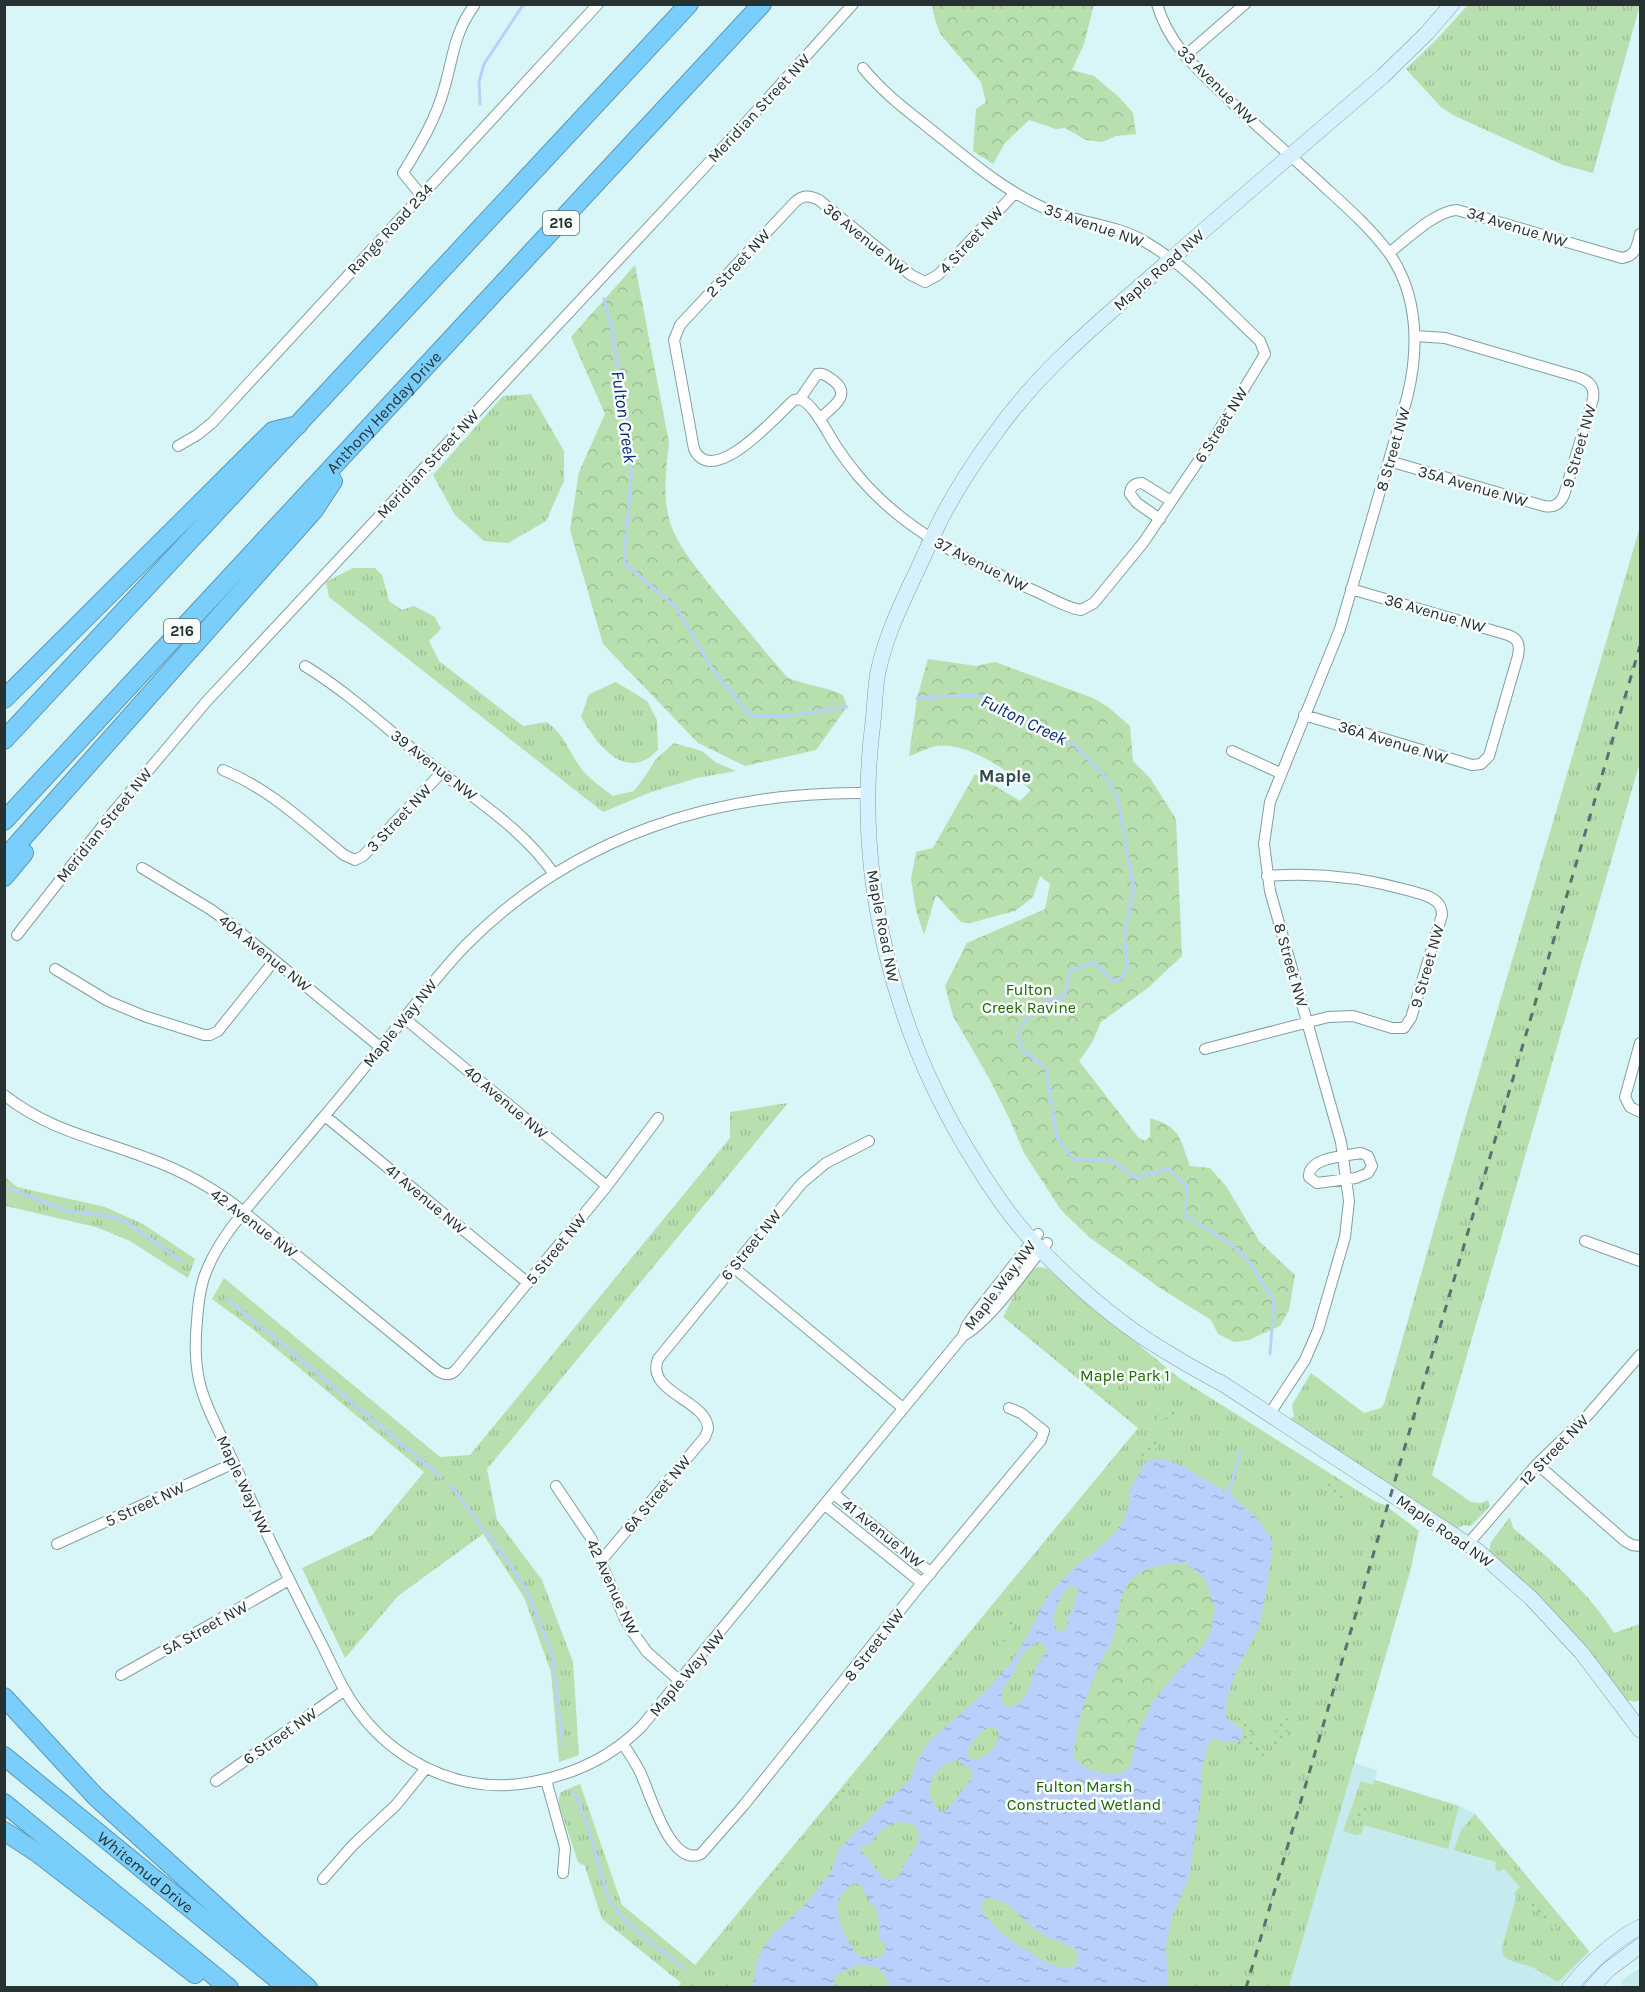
<svg xmlns="http://www.w3.org/2000/svg" width="1645" height="1992" font-family="Karla,sans-serif">
<defs>
<pattern id="grass-tufts" width="24" height="20" patternUnits="userSpaceOnUse" patternTransform="scale(1.5)"><rect width="24" height="20" fill="#b8dfae"/><path d="M3 7l-1-3M5 7V3M7 7l1-3M15 17l-1-3M17 17v-4M19 17l1-3" fill="none" stroke="#9ec096"/></pattern>
<pattern id="forest-crowns" width="20" height="18" patternUnits="userSpaceOnUse" patternTransform="scale(1.5)"><rect width="20" height="18" fill="#b8dfae"/><path d="M2 6a3 3 0 1 1 6 0M12 15a3 3 0 1 1 6 0" fill="none" stroke="#9ec096"/></pattern>
<pattern id="garden-dots" width="8" height="8" patternUnits="userSpaceOnUse" patternTransform="scale(1.5)"><rect width="8" height="8" fill="#b8dfae"/><path d="M2 2h.1M6 6h.1" fill="none" stroke="#9ec096" stroke-width="1.8" stroke-linecap="round"/></pattern>
<pattern id="water-ripples" width="26" height="14" patternUnits="userSpaceOnUse" patternTransform="scale(1.5)"><rect width="26" height="14" fill="#b9d0fd"/><path d="M2 4q2-2 4 0t4 0M15 11q2-2 4 0t4 0" fill="none" stroke="#9fb3d9"/></pattern>
</defs>
<rect width="100%" height="100%" fill="#d8f5f7"/>
<path fill="#c5ebee" d="M1354,1763L1377,1770L1375,1780L1459,1806L1475,1814L1589,1951V1954L1557,1987L1289,1988Z
M1640,1968V1987H1624L1621,1982L1626,1977Z"/>
<path fill="url(#grass-tufts)" d="M1468,5H1640L1593,173L1563,165L1453,115L1441,107L1406,69L1436,40Z
M531,394L564,451V481L546,521L508,543L484,541L455,515L433,475L503,396Z
M1640,527V762L1432,1475L1471,1502L1481,1503L1488,1500L1490,1506L1471,1526L1464,1525L1456,1529L1292,1422L1291,1418L1294,1417L1292,1405L1311,1373L1364,1413L1381,1408L1384,1404L1465,1120Z
M353,568H375L382,575L389,601L402,610L414,606L435,617L441,629L429,641L439,661L523,726L547,722C564,735 567,747 578,764C586,777 601,787 613,796L634,791L646,775L656,759L674,743L702,751L715,762L736,771L697,778L651,792L603,812L329,597L326,582Z
M616,682L647,701L657,720L658,750C655,752 651,757 647,759C617,775 594,738 581,717L589,694Z
M788,1103L487,1469L497,1520L542,1580L573,1662L579,1755L559,1762L551,1672L524,1597L483,1534L398,1596L345,1658L302,1568L372,1535L424,1472L250,1327L212,1299L224,1278L440,1457L470,1455L730,1138V1112Z
M4,1176L17,1187L105,1207L143,1224L195,1259L188,1278L130,1241L96,1227L6,1206L5,1205Z
M1038,1267L1046,1268L1179,1378L1374,1501L1385,1505L1419,1531L1410,1572L1289,1987H678L681,1983L602,1919L584,1864L582,1865L578,1862L559,1805V1797L561,1792L580,1784L622,1905L695,1965L1138,1428L1003,1317C1011,1302 1023,1273 1038,1267Z
M1510,1517L1513,1528C1550,1559 1588,1591 1614,1633L1640,1624V1699L1636,1702L1627,1700L1489,1552L1491,1542Z
M1375,1780L1459,1806L1448,1849L1364,1825L1361,1834L1356,1835L1343,1831L1361,1781L1373,1785Z
M1475,1814L1589,1951L1558,1982L1532,1967L1509,1960L1503,1955L1502,1947L1516,1898L1514,1893L1520,1887L1504,1869L1498,1872L1495,1868L1496,1862L1454,1850L1461,1830Z"/>
<path fill="url(#forest-crowns)" d="M932,5H1094L1084,44L1072,70L1094,76L1120,98L1133,113L1136,134L1116,136L1102,142L1086,140L1065,128L1056,129L1029,120L1005,143L993,164L973,151L976,109L986,102L981,82L941,35L935,20Z
M635,265L669,443C666,469 662,499 671,525C681,554 714,589 734,614C752,635 769,657 787,677C805,686 826,686 843,695L847,707L816,750L745,766L698,743L603,644L570,530L579,472L605,414L571,337Z
M928,659L976,666L995,662L1093,698L1108,707L1130,726L1133,761L1150,778L1176,819L1182,956L1149,987L1101,1022L1093,1041L1079,1061L1138,1137L1145,1141L1150,1137V1118C1181,1127 1180,1139 1190,1166L1210,1168L1226,1186L1259,1241L1295,1275L1289,1310L1280,1326L1249,1340L1234,1342L1218,1334L1211,1320L1160,1288L1089,1237L1061,1210L1024,1153L1010,1120L989,1078L953,1016L945,986L967,943L1045,909L1050,884L1040,876L1033,897L1015,911L970,923L961,922L936,895L924,935L916,910L911,879L916,852L933,848L975,774L1020,801L1031,790C1008,771 967,741 936,746C927,748 918,753 909,756L917,698Z
M1186,1563L1205,1579L1215,1608L1212,1626L1206,1643L1178,1671L1153,1701L1138,1733L1130,1767L1123,1773C1101,1774 1091,1774 1074,1758C1075,1723 1087,1692 1101,1661C1104,1655 1110,1648 1112,1641C1120,1622 1116,1591 1134,1577C1148,1565 1168,1564 1186,1563Z"/>
<path fill="url(#garden-dots)" d="M1171,1410L1177,1413V1416L1156,1422C1156,1415 1164,1412 1171,1410Z
M1158,1437L1161,1440L1158,1447L1142,1457L1137,1454L1139,1449Z
M1328,1477L1347,1495L1349,1498L1347,1502H1343L1324,1482L1325,1478Z
M1011,1620L1014,1621C1013,1630 1007,1639 1001,1646L998,1644L997,1641L1007,1630Z
M958,1646L961,1647C959,1656 950,1666 942,1670L941,1667Z
M1241,1714L1251,1721V1725L1257,1730V1732L1250,1733L1249,1737L1263,1747L1266,1756H1260L1231,1741H1243L1246,1729L1235,1723L1238,1716Z
M1287,1718L1289,1720C1287,1730 1288,1745 1278,1750L1274,1745L1276,1725L1281,1719Z
M849,1779L851,1780C850,1790 841,1797 835,1805L830,1804Z
M1364,1805L1369,1808V1813L1359,1824L1353,1822C1353,1816 1359,1808 1364,1805Z
M781,1863H784V1866L768,1884H765L764,1883Z
M1528,1893L1548,1914L1547,1919H1543L1525,1896Z
M1552,1923L1570,1944L1571,1948H1567L1551,1927Z
M1572,1951L1575,1952V1955L1555,1976L1553,1975L1552,1972Z"/>
<path fill="url(#water-ripples)" fill-rule="evenodd" d="M1153,1460H1165L1178,1464L1229,1493L1260,1521L1273,1542L1266,1592L1259,1627L1237,1669L1227,1699L1225,1717L1243,1731L1240,1741L1223,1742L1217,1739H1212L1208,1745L1202,1769L1201,1794L1189,1878L1172,1917L1166,1946L1168,1987H886L888,1983C878,1955 855,1965 835,1976L833,1987H753L756,1964L763,1948L773,1934L807,1903L831,1872L838,1851L843,1845L891,1797L905,1785L912,1776L919,1756L930,1740L985,1692L1011,1663L1028,1635L1042,1605L1054,1588L1082,1560L1092,1554L1114,1534L1123,1521L1130,1501V1490L1144,1464L1147,1461ZM1186,1563L1205,1579L1215,1608L1212,1626L1206,1643L1178,1671L1153,1701L1138,1733L1130,1767L1122,1773C1100,1773 1091,1774 1074,1758C1075,1724 1087,1692 1101,1661C1104,1655 1110,1648 1112,1641C1120,1622 1116,1591 1134,1577C1148,1565 1168,1564 1186,1563ZM1074,1586L1079,1590L1075,1596L1074,1607L1067,1618V1628L1064,1631H1059L1054,1627C1052,1612 1060,1598 1068,1587ZM1037,1642L1045,1646L1047,1651C1044,1655 1041,1658 1038,1663C1030,1679 1030,1706 1006,1707C993,1690 1011,1682 1016,1668C1021,1656 1025,1649 1037,1642ZM990,1727H994L1000,1734C995,1748 989,1757 973,1760L967,1755C970,1743 978,1731 990,1727ZM957,1760L971,1770V1779L947,1810L941,1811C918,1796 933,1764 957,1760ZM898,1822L910,1823L917,1827L919,1840L897,1878L889,1881L882,1877L860,1849L864,1845H869C877,1834 885,1825 898,1822ZM852,1884H859L878,1913L879,1939L886,1945L885,1951L880,1958C874,1958 867,1959 861,1956C849,1950 835,1915 838,1902C840,1895 846,1889 852,1884ZM986,1898C1010,1899 1015,1914 1032,1927C1044,1937 1064,1943 1078,1951L1076,1966L1062,1968L1047,1963L1003,1935L983,1913L981,1904Z"/>
<g fill="none" stroke-linecap="round" stroke-linejoin="round">
<path stroke="#b9d0fd" stroke-width="3" d="M480,104L479,82L484,64L523,5L526,4
M604,299L612,330L633,454L624,563L676,607L713,670L751,716H786L847,707
M917,698L977,695L1075,745L1108,780L1118,799L1134,890L1124,935L1128,967L1121,978L1112,981L1095,962L1070,971L1065,996C1039,1000 1031,1011 1018,1032L1021,1049L1046,1068L1057,1137L1074,1160H1111L1136,1178L1168,1169L1187,1186L1186,1216C1203,1227 1223,1237 1238,1250C1254,1264 1262,1284 1274,1300L1270,1354
M4,1187L68,1211L114,1217L125,1221L181,1261
M227,1298L235,1306L269,1333L441,1477
M451,1486L510,1564L526,1589L552,1653L563,1745
M1229,1493L1241,1450
M574,1792L587,1824L608,1897C624,1927 658,1947 684,1968"/>
<defs>
<path id="street" d="M1157,4C1168,43 1196,68 1224,95C1258,128 1294,158 1329,191C1350,210 1372,230 1389,253C1419,296 1419,350 1407,398L1340,629L1270,802L1264,844L1270,891L1341,1142L1349,1201L1345,1237L1318,1330L1305,1360L1269,1415
M1185,56L1245,4
M421,195L403,173C419,147 436,119 444,89C453,59 454,32 474,6
M1389,253C1406,240 1435,211 1457,210L1622,258C1636,256 1637,246 1640,234
M800,399C815,405 828,435 838,449C845,459 852,469 860,478C907,533 970,562 1035,591C1049,597 1066,608 1081,610L1094,603L1143,543L1216,435L1265,354L1260,341C1222,306 1187,265 1142,240C1117,225 1079,223 1051,211C1007,193 971,162 934,132C909,112 883,93 863,68
M800,399L794,400C778,414 713,490 694,449L674,340L680,325L795,202C803,195 809,195 819,200L911,275L925,282L938,275L1015,193
M800,399L817,374C825,373 828,377 834,381C853,396 830,409 819,419
M178,446L197,435L212,423L598,4
M1389,461L1544,506C1554,508 1560,504 1564,495L1593,399C1595,386 1589,381 1578,377L1445,338L1416,336
M1160,519L1137,503L1130,494C1130,487 1134,483 1142,483L1171,501
M305,666C351,694 390,732 432,765C475,800 522,828 554,874
M1304,715L1472,765L1481,764L1489,756L1518,656C1520,645 1519,639 1508,635L1351,589
M1232,751L1280,773
M223,770C270,789 306,824 344,855L355,860L363,856L441,773
M867,793C715,791 574,836 465,946C444,968 425,992 406,1016C378,1051 350,1086 321,1120C302,1143 282,1166 262,1190C241,1215 218,1241 206,1272C200,1287 198,1305 197,1321C195,1341 195,1361 199,1380C204,1402 214,1421 224,1442C238,1472 252,1502 266,1532C283,1567 300,1602 318,1637C327,1654 335,1673 344,1689C382,1757 456,1797 533,1782C575,1774 612,1757 642,1726L963,1336C992,1320 1024,1270 1047,1243
M142,868L210,909L224,919L380,1047
M17,935L115,810L206,702L742,127L853,4
M55,969L108,1001L144,1016L204,1035H210L218,1031L274,961
M404,1018L607,1186
M1640,1043L1625,1097L1630,1107L1640,1112
M1205,1049L1328,1017L1353,1016L1392,1028H1404L1411,1018L1442,915C1442,910 1441,906 1437,902C1430,895 1417,893 1407,890C1361,877 1315,872 1267,876
M4,1095C50,1131 95,1138 147,1158C181,1170 215,1189 244,1212L438,1371C445,1375 450,1376 456,1370L607,1186L658,1118
M325,1116L528,1283
M1361,1153L1368,1156L1372,1166L1368,1173L1356,1178L1317,1183L1309,1177C1308,1157 1346,1156 1361,1153Z
M1585,1241L1640,1261
M733,1267L903,1408
M963,1336L967,1325L975,1314L1038,1234
M1537,1464L1625,1541L1632,1545L1640,1546
M556,1486L591,1538L624,1617L632,1631L647,1652L680,1681
M834,1494L931,1573
M825,1505L922,1583
M57,1544L234,1463
M1468,1544L1537,1464L1588,1415L1640,1355
M601,1561L705,1437L708,1429C708,1400 645,1393 658,1359L802,1183L826,1163L869,1141
M121,1675L289,1580
M623,1744C629,1753 635,1762 640,1772C650,1792 670,1868 701,1854L744,1805L922,1583L1041,1440L1044,1431L1021,1413L1009,1408
M546,1780L565,1848L563,1873
M216,1781L345,1690
M323,1879L353,1845L396,1805L426,1768"/>
<path id="secondary" d="M1220,1382L1478,1551L1532,1599L1581,1652L1640,1730
M1228,1387C1208,1376 1189,1366 1170,1354C1123,1327 1079,1289 1041,1250C1016,1225 995,1195 976,1164C893,1033 853,876 873,722C875,705 875,688 878,672C885,639 899,609 913,579C923,559 931,539 941,519C956,490 974,462 994,435C1041,368 1103,319 1163,266C1236,202 1310,139 1383,76L1427,33L1452,4
M1569,1988C1589,1964 1613,1941 1640,1927
M1591,1988L1609,1969L1640,1946"/>
<g id="highway">
<path d="M4,699L273,431L298,425"/>
<path d="M4,740L689,4"/>
<path id="s1" d="M4,821L762,4"/>
<path d="M4,859L314,510L333,481"/>
<path d="M4,877L24,853"/>
<path d="M4,1697L95,1796L260,1946L308,1988"/>
<path id="s2" d="M4,1756L288,1988"/>
<path d="M4,1803L229,1988"/>
<path d="M4,1831L39,1854L195,1974"/>
</g>
</defs>
<use href="#street" stroke="#839ea0" stroke-width="12"/>
<use href="#secondary" stroke="#839ea0" stroke-width="16"/>
<use href="#highway" stroke="#5c97b5" stroke-width="20"/>
<use href="#street" stroke="#fff" stroke-width="10"/>
<use href="#secondary" stroke="#d7f0fe" stroke-width="15"/>
<use href="#highway" stroke="#79cefb" stroke-width="18"/>
<path stroke="#5e6f70" stroke-width="3" stroke-dasharray="8 8" stroke-linecap="butt" d="M1246,1988L1640,646"/>
</g>
<g text-anchor="middle" dominant-baseline="central" stroke-width="5" stroke-linejoin="round" paint-order="stroke">
<g fill="#f8fdfe" stroke="#656e6f" stroke-width="1.5">
<rect x="543" y="211" width="36" height="24" rx="4.5"/>
<rect x="164" y="619" width="36" height="24" rx="4.5"/>
</g>
<g font-size="15" font-weight="bold" fill="#263132">
<text x="561" y="223">216</text>
<text x="182" y="631">216</text>
</g>
<g font-size="16" fill="#263132" stroke="#f8fdfe">
<text transform="translate(1217 85) rotate(45)">33 Avenue NW</text>
<text transform="translate(759 108) rotate(-47)">Meridian Street NW</text>
<text transform="translate(1094 225) rotate(19)">35 Avenue NW</text>
<text transform="translate(1517 227) rotate(17)">34 Avenue NW</text>
<text transform="translate(390 229) rotate(-47)">Range Road 234</text>
<text transform="translate(866 239) rotate(39)">36 Avenue NW</text>
<text transform="translate(971 240) rotate(-47)">4 Street NW</text>
<text transform="translate(738 263) rotate(-47)">2 Street NW</text>
<text transform="translate(1159 270) rotate(-41)">Maple Road NW</text>
<text stroke="none"><textPath href="#s1" startOffset="558">Anthony Henday Drive</textPath></text>
<text transform="translate(1221 425) rotate(-58)">6 Street NW</text>
<text transform="translate(1579 446) rotate(-74)">9 Street NW</text>
<text transform="translate(1393 449) rotate(-74)">8 Street NW</text>
<text transform="translate(428 464) rotate(-47)">Meridian Street NW</text>
<text transform="translate(1473 486) rotate(16)">35A Avenue NW</text>
<text transform="translate(981 564) rotate(27)">37 Avenue NW</text>
<text transform="translate(1435 613) rotate(16)">36 Avenue NW</text>
<text transform="translate(1393 742) rotate(17)">36A Avenue NW</text>
<text transform="translate(434 765) rotate(38)">39 Avenue NW</text>
<text transform="translate(399 818) rotate(-47)">3 Street NW</text>
<text transform="translate(104 825) rotate(-51)">Meridian Street NW</text>
<text transform="translate(883 926) rotate(79)">Maple Road NW</text>
<text transform="translate(265 953) rotate(39)">40A Avenue NW</text>
<text transform="translate(1291 965) rotate(74)">8 Street NW</text>
<text transform="translate(1427 966) rotate(-74)">9 Street NW</text>
<text transform="translate(400 1023) rotate(-51)">Maple Way NW</text>
<text transform="translate(506 1102) rotate(40)">40 Avenue NW</text>
<text transform="translate(426 1199) rotate(40)">41 Avenue NW</text>
<text transform="translate(254 1223) rotate(37)">42 Avenue NW</text>
<text transform="translate(751 1245) rotate(-51)">6 Street NW</text>
<text transform="translate(556 1249) rotate(-51)">5 Street NW</text>
<text transform="translate(1000 1285) rotate(-53)">Maple Way NW</text>
<text transform="translate(1554 1450) rotate(-46)">12 Street NW</text>
<text transform="translate(244 1485) rotate(65)">Maple Way NW</text>
<text transform="translate(657 1494) rotate(-50)">6A Street NW</text>
<text transform="translate(145 1504) rotate(-25)">5 Street NW</text>
<text transform="translate(1445 1531) rotate(35)">Maple Road NW</text>
<text transform="translate(883 1533) rotate(39)">41 Avenue NW</text>
<text transform="translate(613 1587) rotate(65)">42 Avenue NW</text>
<text transform="translate(205 1628) rotate(-29)">5A Street NW</text>
<text transform="translate(874 1645) rotate(-52)">8 Street NW</text>
<text transform="translate(687 1673) rotate(-50)">Maple Way NW</text>
<text transform="translate(280 1736) rotate(-35)">6 Street NW</text>
<text stroke="none"><textPath href="#s2" startOffset="183">Whitemud Drive</textPath></text>
</g>
<g font-size="16" fill="#1e6600" stroke="#f8fdfe">
<text x="1029" y="989">Fulton<tspan x="1029" dy="18">Creek Ravine</tspan></text>
<text x="1125" y="1375">Maple Park 1</text>
<text x="1084" y="1786">Fulton Marsh<tspan x="1084" dy="18">Constructed Wetland</tspan></text>
</g>
<g font-size="18" font-style="italic" fill="#0a297b" stroke="#f8fdfe">
<text transform="translate(624 417) rotate(82)">Fulton Creek</text>
<text transform="translate(1024 720) rotate(26)">Fulton Creek</text>
</g>
<g font-size="18" font-weight="bold" fill="#324a4c" stroke="#f8fdfe">
<text x="1005" y="776">Maple</text>
</g>
</g>
<rect width="1645" height="1992" fill="none" stroke="#263132" stroke-width="12"/>
</svg>
